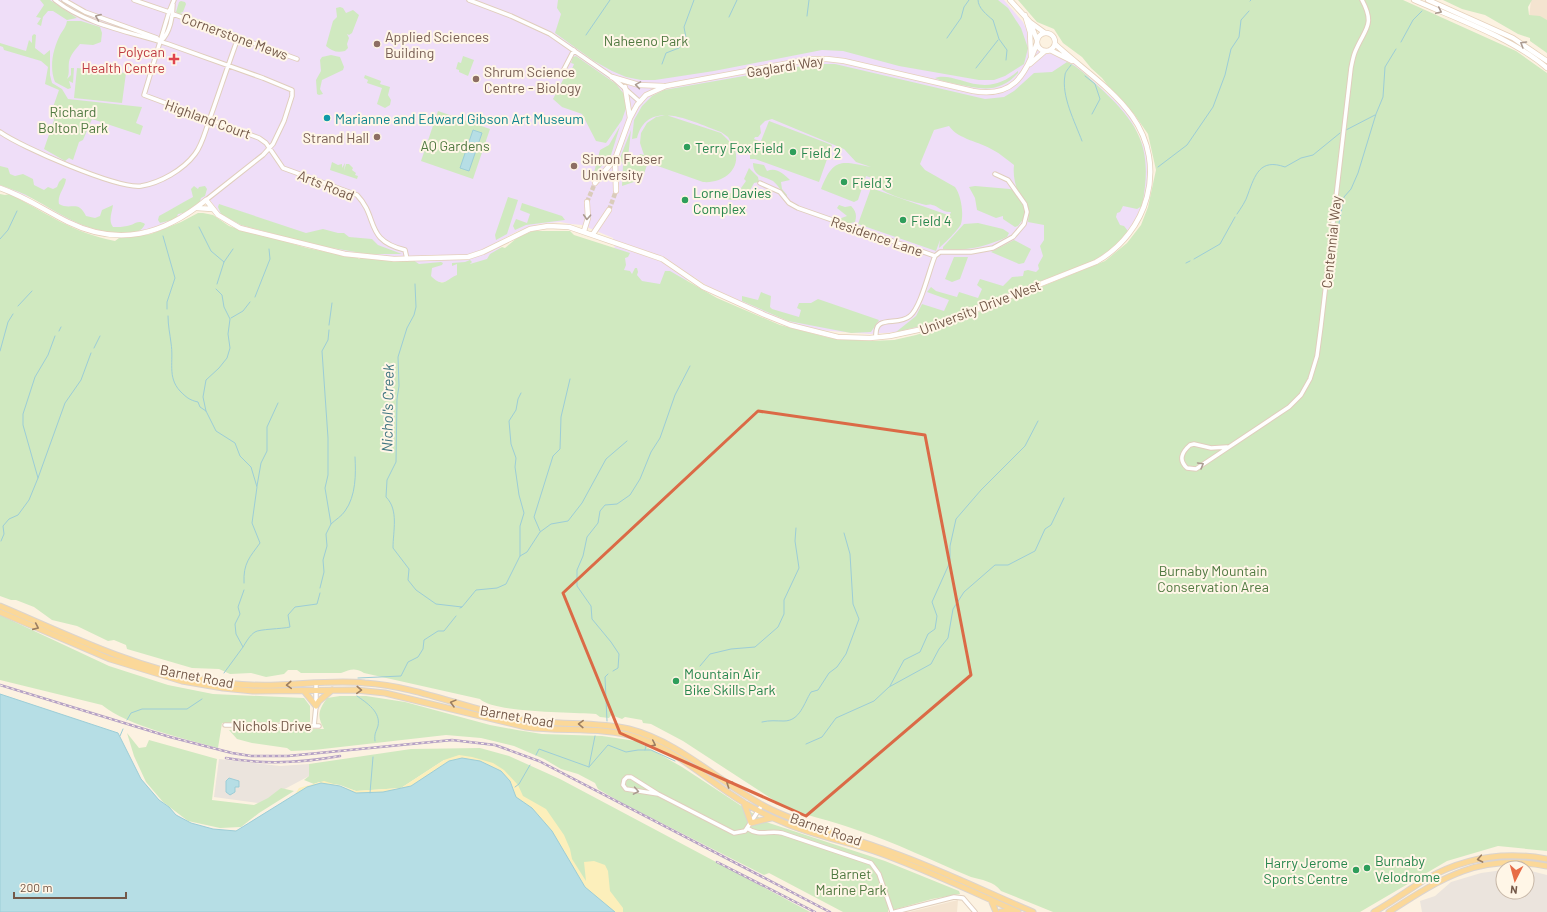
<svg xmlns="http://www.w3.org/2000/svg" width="1547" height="912" font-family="Barlow,sans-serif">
<rect width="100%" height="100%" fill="#fcf2e1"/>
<path fill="#f4e4d0" d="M1531,0H1547V20L1529,17Z
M958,900L957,912H909Z"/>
<path fill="#ebe4dd" d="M219,759L280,766L309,764V776L281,791L270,801L258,803L214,797Z
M1503,870V892H1527V870L1547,875V912H1422L1420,901L1435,896L1451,882L1481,873Z"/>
<path fill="#efdef8" d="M0,0H1004L1023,22L1027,31L1030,45L1045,54L1053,53L1076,65L1119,104L1130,117L1145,149L1148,160V185L1141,212L1124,239L1105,254L1090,262L940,322L898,332L870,334L818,330L785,321L710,288L694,277L658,294L620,280L613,238L582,225L571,224L560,222L539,224L518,231L499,241L501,251L466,282H433L390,257L341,251L239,225L220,213L207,197L177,219L152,229L133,233H116L95,230L72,222L34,199L0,186Z"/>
<path fill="#d0e9c0" d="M40,0H50L77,18L67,20L53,11H48L43,17L41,26L37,24L41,18L36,17L44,5Z
M558,0H998L1008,8L1021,28L1028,48L1024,64L1005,76L994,80H979L899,66L843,51L822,50L714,71L655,80H641L626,77L612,71L594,61L555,33L561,14L557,8Z
M1018,0H1403L1516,51L1547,73V851L1498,846L1447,861L1360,912H1053L1001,891C994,881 981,880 971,877C933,861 896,843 857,830C830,820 803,815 775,804V801L683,741L651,724L643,723L642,720L625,717L622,719L611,715L609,718L600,717L596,714C573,712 494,713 480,699L364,673C354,667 350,670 341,673H301L297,670H288L284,674L266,677L251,673L230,674L219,669L192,668L127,649L126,645L114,640L108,641L77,626L52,620L34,607L16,600H11L0,596V194L5,195L10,194C48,214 71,232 115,241L119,238L151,234L181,222L198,213H203L213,215L229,226L249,233L252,232L307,248L351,257L356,256L359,259L363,256L407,261L413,260L419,264L441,262L443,263L442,265L432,268L431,276C444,289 446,279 457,275V264L452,266V263L465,262L470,260L472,262L470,264L487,259L490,254L502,247L505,248L518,237L533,231H570L574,235L630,253L628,257L625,258L626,265L624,270L630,271L632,274L635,268H637L638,272L637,275L642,281L660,284L665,271H670L717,298L780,325L830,338L870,341L894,340L916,335L944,326L1105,261L1127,243L1141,225L1148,207L1156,170L1148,134L1134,114L1115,95L1102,78L1091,68L1082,57L1063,43L1054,29L1037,22Z
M1443,0H1532L1528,7L1529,15L1540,16L1547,20V53L1530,41V38L1518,34L1485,15L1462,9Z
M181,1L185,2L186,4L183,12L180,13L231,31L255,42L179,15L176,12L179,2Z
M340,7L343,8L346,13L353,10L359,15L352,33L349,35L347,34L349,38L347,44L348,48L345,51C337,53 332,51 326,46L333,21L337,17L336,8Z
M67,21H81L100,27L102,33L101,42L93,45L80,44C76,49 70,55 69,62C68,68 70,73 67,79L71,75V68H74L73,83L69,81L71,88L68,89L55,82C49,67 53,49 60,35C63,30 66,27 67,21Z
M34,34L36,35L35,48L44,55L50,50V75L52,83L62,89L68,99L142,107L136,123L143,126L140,135L92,119L83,140L79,142L73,160L69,158L65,161L44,149L54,120L52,110L59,90L45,84L48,67L41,61L4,50L3,47L0,46V43L26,51L29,40L32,43V36Z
M331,55L340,57L344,67L343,70L322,80L320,89L323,94L319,95L317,94L316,80L321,71L320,60L322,57Z
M463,56L474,60L468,76L459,72V70L456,69L458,62L461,63Z
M576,56L616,84L624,94L626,108L622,120L606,143L596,141L582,114L562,107L553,99L565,76H569L574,64L571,63L573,57Z
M1067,62C1079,67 1088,77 1098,86C1141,125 1153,149 1142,206L1137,209L1123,206L1120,212L1117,213L1116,217L1120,225L1124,226L1128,231C1119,245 1107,252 1093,261L929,324L896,332L916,316L922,304L944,311L949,300L927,292L931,287L936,291L957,297L959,292L978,298L982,289L977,285L980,279L1003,286L1012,277L1023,276L1024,271L1028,270L1036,272L1039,269L1038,265L1043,256L1040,246L1044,240V225L1028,222L1029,212C1020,197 1012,184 1014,165C1007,160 1001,154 993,150C979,141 959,140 949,126L934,130L920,164L925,170L955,187C961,195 964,213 961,224C959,229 944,244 939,248L940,240L936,251L858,224L871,188L948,215L946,224L951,212C942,213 939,206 932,205C930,204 928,205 926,205C911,201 876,194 872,178L866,176L858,200L854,202L821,189C834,156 842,162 871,167L856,162L844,149L772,119L765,121L760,126L761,133L758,137H755L754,139L759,141L758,146L755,149V156L769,121L832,145L819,182L755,159H750V149L748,145H733C744,167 725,184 703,182L638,159L640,154L644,155L640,143L641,133L647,123L656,117L666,115L721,133L732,144L728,137L721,132C695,123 648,96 637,138L632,139L634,120L642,106L652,96L664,90L813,64H835L985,99L1004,97L1014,91L1034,73L1052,72Z
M77,68L126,73L122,103L74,98Z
M1018,71V73C999,94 981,89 956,84C949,82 941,81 935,78C943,75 952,78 960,80C984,88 999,87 1018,71Z
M365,75L381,81L380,84L390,87L388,95L391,100L390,105L385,108L377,104L382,88L367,83L368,80L364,78Z
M438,111L490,129L473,179L421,161Z
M620,126L611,155L593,176L600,150L609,145Z
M631,130L628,158L630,161L647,165L644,174L638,173L634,182L622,186L623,165L620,158Z
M332,162L338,165L342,164V168L345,163L344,171L346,164H349L353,168L352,170L356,173L355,175L358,176L357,179L330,170Z
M753,163L764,165L767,171C777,167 783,174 790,180L781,182L782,189L787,195L786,197C782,192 778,185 773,181C764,176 753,177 753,163Z
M0,166L8,168L10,174L15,176L23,174L33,179L34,185L44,190L48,187L53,189L57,187L59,182L63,178L66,179C65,188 57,195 59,204C71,211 78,199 86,216L95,218L100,216L102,210L113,205C112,213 108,220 113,227C118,227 123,227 127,226C135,225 137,219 145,224C141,234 129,234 119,233C79,230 59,212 26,195C18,191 8,188 0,185Z
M749,168L758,177L759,182L754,183C743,205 735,202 714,195L716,189L744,197L741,188L746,181L744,179Z
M194,186L198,189L199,187L205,186L207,189L205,196L201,198L199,204L195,205L188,212L178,214L176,219L160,223L158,220L159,216C171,210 181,203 193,197L191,189Z
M975,186L1010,189L1015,191L1025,208L1024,218L1018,226L1015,227L1003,219V216L996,218L977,210L975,198L969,187Z
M508,197L518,200L507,234L496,240L495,235Z
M522,203L562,216L565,220L526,225L515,230L513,226L516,219L527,223L530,214L520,210Z
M219,204L306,233L323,229L338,233H344L349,237L372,239L378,245L402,254H367L315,245L241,225L221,214L218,207Z
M839,205L845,207L851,206C856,211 857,215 855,222L847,224L836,220L847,216L837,208Z
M978,223L1003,229L1009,233L1007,237C988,246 964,252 943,249V247L964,224Z
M1014,240L1031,249L1024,263L1019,264L991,252Z
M954,257H968L960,279L952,282L945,279Z
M761,292L771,296L770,307L772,309L799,317L801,310L797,308L799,303H811L818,299L879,320L871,332L851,333L788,321L742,301V296L758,300Z
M0,615L109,666L168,685L213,694L304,698L310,706V722L222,723L218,748C186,739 127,726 102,705L0,680Z
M340,696H366L405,702L490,725L517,730L542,734L602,736L636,741L682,767L766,822L885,861L959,891L960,894L932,899L893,910L892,908L888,909V912H843L769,873L764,875L622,803L598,789L595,783L578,774L561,769L544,759L514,746L481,738L446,735L314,750L291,751L287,748L252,743L237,739L229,730L324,729C317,716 318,711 327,698Z
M127,733L139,748L146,747L149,740L217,759L212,800L254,805L268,798L281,788L294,791L259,813L241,827L220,828L188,821L163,802L146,782L134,756Z
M480,748L509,756L560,779L810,912H615L444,760L401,788L356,791L340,785L319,782L314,784L304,780L309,776V764L411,749Z"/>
<path fill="#fcefbb" d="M459,755L472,757L493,763L504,770L518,785L523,796L546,809L564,835L570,849L572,859L586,881L584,862L594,861L605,865L608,871L610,891L623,908V912H602L434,800L294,796L299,788L324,781L356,791L401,788L444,760Z"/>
<path fill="#b6dee5" stroke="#9ccdd7" d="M473,130L482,133L469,171L460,168Z
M0,694L118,733L141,779L159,800L169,807L176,815L191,823L213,829L236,831L307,787L321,783L340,786L356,793L383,792L411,786L449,761L462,758L480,761L501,771L510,781L516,797L532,808L552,831L585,887L615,912H0Z
M229,778L239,781V787H235V792L230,795L226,792V781Z"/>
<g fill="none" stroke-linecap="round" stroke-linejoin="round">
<path stroke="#9ccdd7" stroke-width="1" d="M978,0C978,8 987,15 993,20L999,39L1007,50L1006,60
M1250,1L1251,0
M807,16L809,0
M729,17L737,0
M586,35L610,0
M947,38L961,18L964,7L969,0
M1401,42L1413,20L1422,11
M662,64L666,53L679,48L686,38L684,27L694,0
M1071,65C1069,68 1065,72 1065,75C1061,96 1075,122 1082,141
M976,68L998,40
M1085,76L1095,84L1100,99L1092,114
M1346,130L1375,115
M1158,167L1187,145L1213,107L1225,75L1231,49L1239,37L1241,20L1249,11
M1237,214C1241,208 1246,201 1248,194C1255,175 1260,158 1285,167L1301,158L1313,155L1340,133
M199,227L211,251L224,262L217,284
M163,236L175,278L167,302V309
M0,239L8,230L17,211
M1194,259L1220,244L1235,217
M1332,260L1344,197L1351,189L1358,173L1376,114L1383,97L1385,67L1396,49
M224,262L233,249
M1186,263L1190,261
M415,284L416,307L414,315L407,328L398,357L399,386L397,399L396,462L387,480L386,497C399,510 393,531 393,548L409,569L408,580L416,590L436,604L462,607L460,608
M255,297L270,259L269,249
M18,306L32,291
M168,316C168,326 170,334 171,343C174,361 167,377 180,391C186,397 189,400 198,402L200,407L206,411L216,431L235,443L240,456L251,467L257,487L252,523L260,543C250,557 243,563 244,583
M231,318L243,311L250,302
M329,325L332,303
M59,331L61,327
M94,348L100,336
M0,351L8,322L13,314
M206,411L203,397L206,380L219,368L227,358L230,348L228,334L230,319L224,307L222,295L216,289
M38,478L65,403L81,380L91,353
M257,486L261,463L267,451V427L278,403
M331,524C335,520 342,516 345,511C356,496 356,474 355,457
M540,531L534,517L553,456L560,449L561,417L570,379
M1,541L4,534L3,526L9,519L18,515L29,500L38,478L23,425V414L35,377L48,355L55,336
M520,556V526L524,513L519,495L515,467L516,458L511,444L509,421L516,410L518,399L521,393
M320,588L324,572L323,560L327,546L326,534L331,524L325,488L328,475V438L322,351L328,340L329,330
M462,607L476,590L497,588L506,584L520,556L527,552L540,532L551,524L568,521L582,503L606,459L627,441
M243,647C246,642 250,635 255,632C259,629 282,629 290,627L288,615L295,607L317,604L320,593
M700,666L710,654L731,649L755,647L778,627L784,614V600L799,568L795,541L796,528
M613,671L618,668L619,654L611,642L592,619L591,606L577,586V570L583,556L587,537L598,523L600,511L605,505L617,504L630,495L640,479L651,452L660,438L675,395L690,366
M224,673L243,647L236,634L235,624L240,614L238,607L244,590
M358,678L401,676L408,662L418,657L423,649L424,640L438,631H444L456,616
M890,686L904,660L920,652L928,634L935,629L937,616L932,602L950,562V546L956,519L981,490L1025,446L1038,421
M357,696C367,703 381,712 378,726C376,732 374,734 375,741
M127,720L131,713L142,709H187L202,699
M607,721L605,677L608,674
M762,722C770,720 776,721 784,721C800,721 804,703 811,692L818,690L829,673L837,667L846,654L859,619L853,604L850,554L844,533
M120,736L123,729
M806,744L822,737L836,718L874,701L889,687L931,664L939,649L948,638L953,609L964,592L995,565H1008L1035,551L1045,529L1051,525L1064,498
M645,750L646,746
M536,755L539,749L589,767
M589,766L595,736
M589,767L608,745L626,752L638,750H651L675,761
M515,787L519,784L530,765
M370,793L373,757"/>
<path stroke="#daccbb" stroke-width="4.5" stroke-dasharray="4.5 2" stroke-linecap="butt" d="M587,202L595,183
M609,210L616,191"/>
<defs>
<path id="street" d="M55,0C86,25 131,32 168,44L263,78L292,90V96L284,121L273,144L263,155L206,200
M64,0L85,12L157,38L160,42
M134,0L169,12
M174,0L169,12L144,95L259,138L266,143L283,168L357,195C379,218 364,240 405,250L407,259
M469,0L511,16L550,34L612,77L640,102
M173,14L297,59
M161,41C170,33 173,16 173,4
M561,75L574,50
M0,132C21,147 117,189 141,186C160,183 183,170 195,154C202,145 205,132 209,121C219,93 228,65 238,38
M760,183L780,192L789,203L798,208L935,256
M935,256L940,252H971L993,248L1013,237L1024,224L1027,212L1025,204L1008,180L995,174
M876,337C874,313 897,327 910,316C921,307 929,270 935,256
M1227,447L1211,448L1194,444L1190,445C1182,452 1178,460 1187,468L1196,469L1289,407L1301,395L1310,379L1317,356L1321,326L1351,68C1352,63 1353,57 1355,52C1364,29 1376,26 1362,0
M225,725L319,726
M314,726L316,706V683
M658,794L626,789L623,785L624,780L627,777H631L658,794L734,833L745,831L762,805
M747,828C759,837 769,830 782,833L871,863L879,874L892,912
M895,912L954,897L963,898L975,912"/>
<path id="secondary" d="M1010,0L1030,22L1045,33
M1414,0C1455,18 1514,39 1547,68
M1428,0L1513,38L1547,61
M1025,15L1030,32L1031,57
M1030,22L1037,40
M1037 42a9 9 0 1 1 18 0a9 9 0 1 1-18 0Z
M1050,50L1072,61
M1030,64L1045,51
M612,77L639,85L664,86
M625,87L630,118
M615,159L616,191
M595,183L615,159L630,118L637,105L646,95L666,86L811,59H827L844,61L973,91C1012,98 1025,77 1037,43
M0,188C26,197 44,210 68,222C119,247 163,235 206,200L218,215L240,228L345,254L394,259L468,257L483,252L530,229L548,226L569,227L662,259L703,287L765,315L790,325L838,337L870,338L890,336L932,327L1096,262C1148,233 1168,166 1132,116C1112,88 1081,68 1055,44
M197,208L212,209
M584,231L588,218L587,202
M593,234L609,210"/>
<path id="primary" d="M0,606C66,634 130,666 201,679C226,684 251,686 277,685C306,684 336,680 365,683C417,686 468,710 520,719C556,726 594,721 629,729C683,743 722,786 772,810C810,828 852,837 891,852C939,869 986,892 1033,912
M0,612L110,659L182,681L223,688L253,691L356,690L385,693L526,727C563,732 603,726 639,738C673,749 700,774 729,793C746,805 765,815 785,823C813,835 844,841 874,851C923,868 971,891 1018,912
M304,691L316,706L319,701L332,690
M744,803L751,823L771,818
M991,900L996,912
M1001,912L1014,910
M1374,912C1392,902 1408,890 1426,879C1463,858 1505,851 1547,859
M1389,912C1443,877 1480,853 1547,866"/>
</defs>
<use href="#street" stroke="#e0cebd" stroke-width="5.5"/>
<use href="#secondary" stroke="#e5d0bb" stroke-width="6"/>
<use href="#primary" stroke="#dbd4cf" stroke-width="7"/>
<use href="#street" stroke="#fff" stroke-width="3.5"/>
<use href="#secondary" stroke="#fff" stroke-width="4.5"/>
<use href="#primary" stroke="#fbd899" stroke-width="5"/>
<defs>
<path id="rail" d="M0,685L170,737L232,753L251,756H288L452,740L495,745L539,761L830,912
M226,758C265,765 301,763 340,756
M717,862L815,912"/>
</defs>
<use href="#rail" stroke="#b5a1c5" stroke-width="2.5"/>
<use href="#rail" stroke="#fff6e7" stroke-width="1" stroke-dasharray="3" stroke-linecap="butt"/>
</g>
<defs><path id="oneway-chevron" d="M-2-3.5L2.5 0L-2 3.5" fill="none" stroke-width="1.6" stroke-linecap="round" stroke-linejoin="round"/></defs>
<g stroke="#ab9b91">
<use href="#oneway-chevron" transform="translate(1439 11) rotate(25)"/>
<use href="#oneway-chevron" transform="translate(98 17) rotate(-159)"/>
<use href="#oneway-chevron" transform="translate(1523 44) rotate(-149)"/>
<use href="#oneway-chevron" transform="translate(638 85) rotate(-171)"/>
<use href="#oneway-chevron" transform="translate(587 217) rotate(93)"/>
<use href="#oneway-chevron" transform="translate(1201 465) rotate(-30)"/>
<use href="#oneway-chevron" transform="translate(636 791) rotate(10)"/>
</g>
<g stroke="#9c7e60">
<use href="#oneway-chevron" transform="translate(36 627) rotate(24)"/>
<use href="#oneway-chevron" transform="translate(289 685) rotate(176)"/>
<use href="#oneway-chevron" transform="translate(359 690) rotate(3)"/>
<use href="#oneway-chevron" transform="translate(453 703) rotate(-165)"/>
<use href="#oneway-chevron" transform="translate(581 724) rotate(-178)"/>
<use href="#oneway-chevron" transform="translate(653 744) rotate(26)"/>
<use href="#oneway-chevron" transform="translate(729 784) rotate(-146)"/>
<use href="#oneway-chevron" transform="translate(1480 859) rotate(169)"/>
</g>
<path fill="none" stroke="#db6a46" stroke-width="3" stroke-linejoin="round" d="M758,411L925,435L971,675L806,816L620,733L563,593Z"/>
<g fill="#8d6e63" stroke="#fff6e7" stroke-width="1.5">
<circle cx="377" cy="44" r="4"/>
<circle cx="476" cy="79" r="4"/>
<circle cx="377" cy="137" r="4"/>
<circle cx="574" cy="166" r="4"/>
</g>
<path fill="#e0444e" stroke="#fff6e7" stroke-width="1.5" d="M172 53h4v4h4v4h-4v4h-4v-4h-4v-4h4z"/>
<circle fill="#0f9aa8" stroke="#fff6e7" stroke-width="1.5" cx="327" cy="118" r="4"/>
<g fill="#2e9e5b" stroke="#fff6e7" stroke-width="1.5">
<circle cx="687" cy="147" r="4"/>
<circle cx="793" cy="152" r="4"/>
<circle cx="844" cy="182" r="4"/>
<circle cx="685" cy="200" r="4"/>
<circle cx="903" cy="220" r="4"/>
<circle cx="676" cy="681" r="4"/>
<circle cx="1367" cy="868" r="4"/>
<circle cx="1356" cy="870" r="4"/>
</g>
<g text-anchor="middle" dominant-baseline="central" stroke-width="4" stroke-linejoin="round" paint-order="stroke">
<g font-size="14" fill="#735848" stroke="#fff6e7">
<text transform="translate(235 36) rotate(20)">Cornerstone Mews</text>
<text transform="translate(785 66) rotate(-9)">Gaglardi Way</text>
<text transform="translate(208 119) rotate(20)">Highland Court</text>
<text transform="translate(326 185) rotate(22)">Arts Road</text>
<text transform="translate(877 236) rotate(19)">Residence Lane</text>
<text transform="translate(1331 242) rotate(-84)">Centennial Way</text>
<text transform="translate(980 307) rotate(-21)">University Drive West</text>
<text transform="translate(197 676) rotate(11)">Barnet Road</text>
<text transform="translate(517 716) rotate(10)">Barnet Road</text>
<text x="272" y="725">Nichols Drive</text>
<text transform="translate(826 829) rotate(19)">Barnet Road</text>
</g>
<g font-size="14" fill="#785e54" stroke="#fff6e7" text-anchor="start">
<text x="385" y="36">Applied Sciences<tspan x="385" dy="16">Building</tspan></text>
<text x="484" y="71">Shrum Science<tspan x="484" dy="16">Centre - Biology</tspan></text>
<text x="369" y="137" text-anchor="end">Strand Hall</text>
<text x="582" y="158">Simon Fraser<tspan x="582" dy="16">University</tspan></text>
</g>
<g font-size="14" fill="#507941" stroke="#fff6e7">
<text x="646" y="40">Naheeno Park</text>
<text x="73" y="111">Richard<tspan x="73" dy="16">Bolton Park</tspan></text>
<text x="455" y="145">AQ Gardens</text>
<text x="1213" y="570">Burnaby Mountain<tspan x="1213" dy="16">Conservation Area</tspan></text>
<text x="851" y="873">Barnet<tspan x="851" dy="16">Marine Park</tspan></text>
</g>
<g font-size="14" fill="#be3a42" stroke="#fff6e7" text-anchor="end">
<text x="165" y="51">Polycan<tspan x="165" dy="16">Health Centre</tspan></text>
</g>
<g font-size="14" fill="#0d838f" stroke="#fff6e7" text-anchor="start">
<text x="335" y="118">Marianne and Edward Gibson Art Museum</text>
</g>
<g font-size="14" fill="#27864d" stroke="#fff6e7" text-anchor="start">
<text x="695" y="147">Terry Fox Field</text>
<text x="801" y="152">Field 2</text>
<text x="852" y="182">Field 3</text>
<text x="693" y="192">Lorne Davies<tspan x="693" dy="16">Complex</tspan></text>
<text x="911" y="220">Field 4</text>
<text x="684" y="673">Mountain Air<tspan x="684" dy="16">Bike Skills Park</tspan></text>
<text x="1375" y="860">Burnaby<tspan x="1375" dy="16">Velodrome</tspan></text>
<text x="1348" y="862" text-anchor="end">Harry Jerome<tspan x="1348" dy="16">Sports Centre</tspan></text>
</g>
<g font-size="15" font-style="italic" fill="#3f7480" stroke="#fff6e7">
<text transform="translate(387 408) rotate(-89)">Nichol's Creek</text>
</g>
</g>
<g transform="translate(1515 880) rotate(186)"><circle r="19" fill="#fff6e7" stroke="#c7b7a7"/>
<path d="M0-3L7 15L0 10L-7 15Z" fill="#e76c46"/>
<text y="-6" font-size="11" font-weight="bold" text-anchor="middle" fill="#735848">N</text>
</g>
<path d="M14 892v6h112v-6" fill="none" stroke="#735848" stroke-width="2"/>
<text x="20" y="892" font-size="12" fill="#735848" stroke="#fff6e7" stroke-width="3" paint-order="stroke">200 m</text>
</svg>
